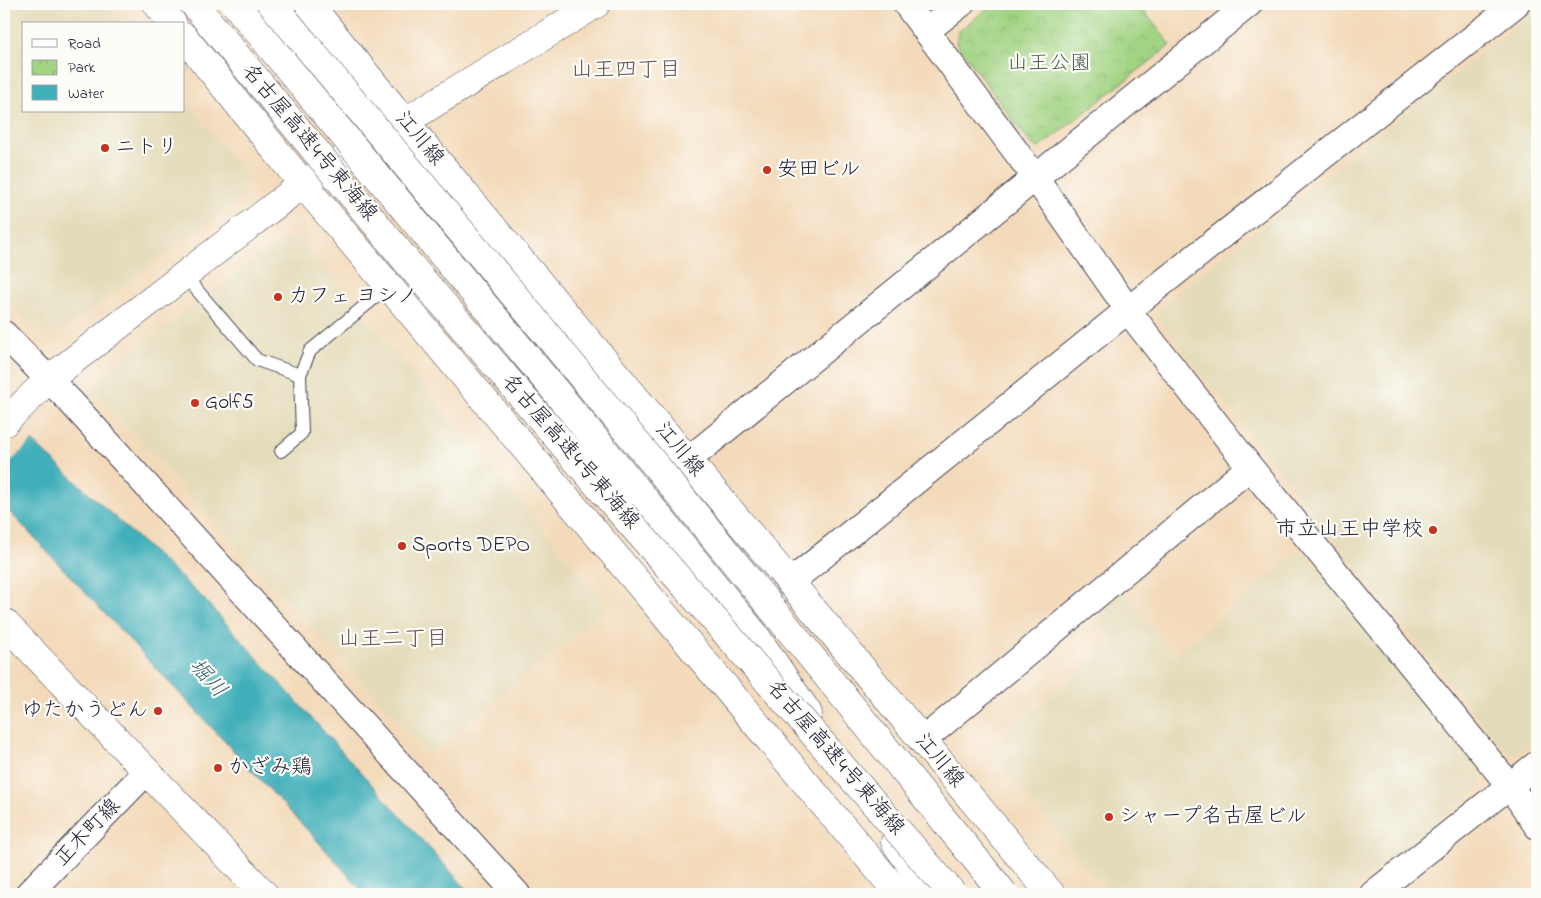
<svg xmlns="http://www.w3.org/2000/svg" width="1541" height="898" font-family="'Indie Flower','Klee One',sans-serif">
<defs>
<pattern id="park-crowns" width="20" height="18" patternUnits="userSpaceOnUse" patternTransform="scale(1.25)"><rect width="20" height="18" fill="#a0d382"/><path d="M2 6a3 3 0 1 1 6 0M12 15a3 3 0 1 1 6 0" fill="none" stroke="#8ab571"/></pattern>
</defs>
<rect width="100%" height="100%" fill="#fdfcf7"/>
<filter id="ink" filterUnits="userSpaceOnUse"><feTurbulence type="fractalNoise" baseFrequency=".02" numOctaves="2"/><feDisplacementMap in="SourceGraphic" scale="10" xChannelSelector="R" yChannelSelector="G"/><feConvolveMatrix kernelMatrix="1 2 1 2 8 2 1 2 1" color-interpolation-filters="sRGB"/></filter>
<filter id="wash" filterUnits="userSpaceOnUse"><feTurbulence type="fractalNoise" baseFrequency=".0096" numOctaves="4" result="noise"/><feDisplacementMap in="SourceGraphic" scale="20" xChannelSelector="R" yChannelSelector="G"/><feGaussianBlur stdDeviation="1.12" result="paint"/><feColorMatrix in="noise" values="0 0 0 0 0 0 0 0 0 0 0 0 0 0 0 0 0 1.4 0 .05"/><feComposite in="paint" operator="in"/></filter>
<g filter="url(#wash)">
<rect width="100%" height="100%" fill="#f3daba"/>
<path fill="#e4dbba" d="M4,4H106L123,24H24V111H184V99L246,175L243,196L62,331L40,333L4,296Z
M1537,10V740L1518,755L1506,752L1160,321L1159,308Z
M282,240L301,241L608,607L430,755L95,392L96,380Z
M1302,550L1482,776L1478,789L1346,894H1109L988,749L1116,643L1093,615L1122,591L1175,656Z"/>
<path fill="url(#park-crowns)" stroke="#617a5e" d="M993,4H1138L1171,45L1039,148L1030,143L956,43L958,32Z"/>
<path fill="#3fafb9" stroke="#30687a" d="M4,393L32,441L202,597L471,894H365L312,835L23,526L4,507Z"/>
<path fill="#f3daba" d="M4,391L6,392L34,439L4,468Z"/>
</g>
<g filter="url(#ink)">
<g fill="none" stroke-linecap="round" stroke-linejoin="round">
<defs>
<path id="service" d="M184,275L257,360L300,375
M281,451L302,433L300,375L310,351L389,286"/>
<path id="minor" d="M906,4L1035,177L1136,321L1250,467L1510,786L1537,826
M926,31L961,4
M4,334L69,400L517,894
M688,460L1249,4
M789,583L1128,310L1516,4
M922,741L1250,467
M28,894L147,771
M1373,894L1537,764"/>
<path id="tertiary" d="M4,423L49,379L303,184L596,4
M4,622L264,894"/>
<path id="primary" d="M157,4L173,24
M309,4L404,121L1051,894
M184,37L303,184L899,894"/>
<path id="motorway" d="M638,491L755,635L808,713
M895,842L931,894"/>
</defs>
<use href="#service" stroke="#413e4e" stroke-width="14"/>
<use href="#minor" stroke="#413e4e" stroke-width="28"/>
<use href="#tertiary" stroke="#413e4e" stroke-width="29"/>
<use href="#primary" stroke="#413e4e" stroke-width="29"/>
<use href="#motorway" stroke="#413e4e" stroke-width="29"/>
<use href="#service" stroke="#fff" stroke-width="12"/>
<use href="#minor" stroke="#fff" stroke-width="26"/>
<use href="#tertiary" stroke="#fff" stroke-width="28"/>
<use href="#primary" stroke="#fff" stroke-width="28"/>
<use href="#motorway" stroke="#fff" stroke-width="28"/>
<defs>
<path id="motorway-bridge" d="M194,4L409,264L618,509L953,894
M235,4L638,491
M272,4L661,472L1004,894"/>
</defs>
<use href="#motorway-bridge" stroke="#413e4e" stroke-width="29" stroke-linecap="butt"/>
<use href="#motorway-bridge" stroke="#fff" stroke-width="28"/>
</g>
</g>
<g fill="#c8321e" stroke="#fdfcf7" stroke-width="2">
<circle cx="105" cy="148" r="5"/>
<circle cx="767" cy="170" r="5"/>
<circle cx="278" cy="297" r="5"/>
<circle cx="195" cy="403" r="5"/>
<circle cx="1433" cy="530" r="5"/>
<circle cx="402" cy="546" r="5"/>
<circle cx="158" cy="711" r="5"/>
<circle cx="218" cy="768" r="5"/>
<circle cx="1109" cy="817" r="5"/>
</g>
<g text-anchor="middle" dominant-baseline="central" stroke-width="4.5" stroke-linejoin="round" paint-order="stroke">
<g font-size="21" fill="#4e6054" stroke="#fdfcf7">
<text x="1049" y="64">山王公園</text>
</g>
<g font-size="21" fill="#22223b" stroke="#fdfcf7">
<text transform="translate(419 139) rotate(50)">江川線</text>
<text transform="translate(309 143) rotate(50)">名古屋高速4号東海線</text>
<text transform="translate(679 450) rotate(50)">江川線</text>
<text transform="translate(570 452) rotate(49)">名古屋高速4号東海線</text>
<text transform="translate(835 758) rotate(49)">名古屋高速4号東海線</text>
<text transform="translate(939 761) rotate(50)">江川線</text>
<text transform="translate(88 833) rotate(-46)">正木町線</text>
</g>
<g font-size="21" fill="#22223b" stroke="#fdfcf7" text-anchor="start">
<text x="115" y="148">ニトリ</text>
<text x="777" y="170">安田ビル</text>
<text x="288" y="297">カフェ ヨシノ</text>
<text x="205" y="403">Golf5</text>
<text x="1423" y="530" text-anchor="end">市立山王中学校</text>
<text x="412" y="546">Sports DEPO</text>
<text x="148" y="711" text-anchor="end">ゆたかうどん</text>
<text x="228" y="768">かざみ鶏</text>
<text x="1119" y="817">シャープ名古屋ビル</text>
</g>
<g font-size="22" fill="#655458" stroke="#fdfcf7">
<text x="626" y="71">山王四丁目</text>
<text x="393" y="640">山王二丁目</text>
</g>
<g font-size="22" font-style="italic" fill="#2f6174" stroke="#fdfcf7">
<text transform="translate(207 679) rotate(47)">堀川</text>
</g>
</g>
<rect width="1541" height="898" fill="none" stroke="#fdfcf7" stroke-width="20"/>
<rect x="22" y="22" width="162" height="90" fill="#fdfcf7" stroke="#a5a5ac"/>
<rect x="32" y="39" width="25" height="8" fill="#ffffff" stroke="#a5a5ac"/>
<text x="68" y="48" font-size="15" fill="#22223b">Road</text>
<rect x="32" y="60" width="25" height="15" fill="url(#park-crowns)" stroke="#a5a5ac"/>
<text x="68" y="72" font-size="15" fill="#22223b">Park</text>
<rect x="32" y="85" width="25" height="15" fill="#3fafb9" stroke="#a5a5ac"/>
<text x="68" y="98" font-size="15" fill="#22223b">Water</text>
</svg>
